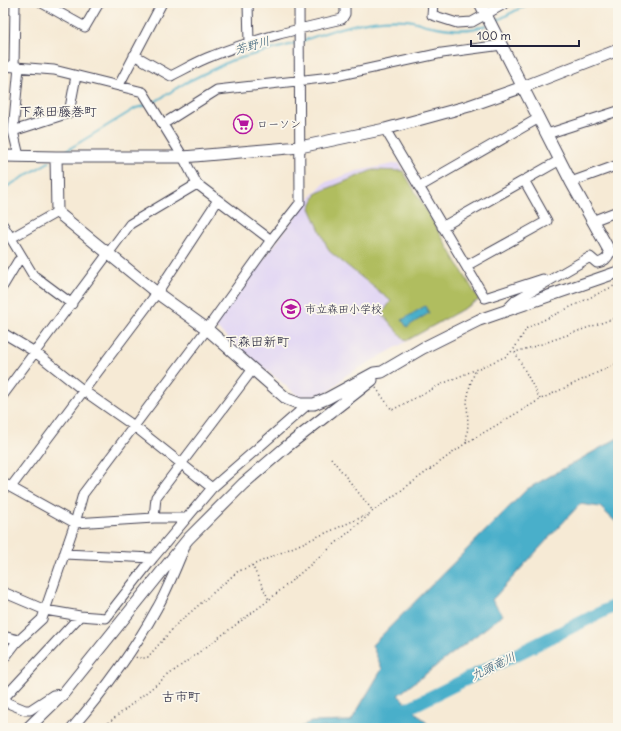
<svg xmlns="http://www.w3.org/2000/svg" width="621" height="731" font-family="Delius,'Klee One',sans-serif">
<rect width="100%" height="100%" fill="#fbf7ec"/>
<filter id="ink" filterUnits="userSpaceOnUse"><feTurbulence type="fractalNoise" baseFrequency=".025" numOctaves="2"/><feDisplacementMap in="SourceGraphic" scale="8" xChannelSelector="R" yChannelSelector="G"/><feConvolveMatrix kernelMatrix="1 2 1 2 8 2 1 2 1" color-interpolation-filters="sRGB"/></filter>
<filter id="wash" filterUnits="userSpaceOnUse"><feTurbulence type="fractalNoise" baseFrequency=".012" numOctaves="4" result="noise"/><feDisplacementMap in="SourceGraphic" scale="16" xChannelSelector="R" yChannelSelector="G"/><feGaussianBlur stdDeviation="0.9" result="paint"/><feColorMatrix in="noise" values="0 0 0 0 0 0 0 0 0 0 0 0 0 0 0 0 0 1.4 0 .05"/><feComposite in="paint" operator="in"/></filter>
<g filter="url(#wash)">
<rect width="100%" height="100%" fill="#f6ead5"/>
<path fill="#e0d4f4" d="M399,163L479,301L345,376L331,390L314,396H298L216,328L215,325L302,208V206L324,183L357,171Z"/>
<path fill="#b0bd5f" stroke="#69704d" d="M373,170L403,171L479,300L406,341L382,314L391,301L329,251L310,208L317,193Z"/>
<path fill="#4aafca" stroke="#366882" d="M425,306L429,313L407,327L402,320Z
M618,438V524L600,507L580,504L492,600L503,615L398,695L432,728H299L311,722L351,721L382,669L372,645L527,489Z"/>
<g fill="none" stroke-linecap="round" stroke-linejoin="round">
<path stroke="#4aafca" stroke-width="2" d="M494,22L530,3
M302,41C335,29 370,17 405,20C412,20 420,23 426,25C446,29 467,33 486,25
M153,103L185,83L230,61L297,43
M64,152L136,108L147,105
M3,189L49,162"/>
<path stroke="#4aafca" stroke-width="13" d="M368,728L618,604"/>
</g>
</g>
<g filter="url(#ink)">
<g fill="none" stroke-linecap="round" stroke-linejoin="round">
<defs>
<path id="minor" d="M42,3L85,27L99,3
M248,3L249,43
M433,3L432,15L457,23L472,22L506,3
M134,55L171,76C185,69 198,61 212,56C254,39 298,29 342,19L345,14V3
M3,66L54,70L143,92L183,157L197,184L271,240
M14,67L15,3
M119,85L162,3
M163,124L217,90L331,77L442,53L502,45
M385,129L466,266L547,221L524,180
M13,131L69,113L76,76
M547,134L618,111
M19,156L13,131L19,67
M571,182L618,165
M419,187L539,118
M592,221L618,211
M3,225L33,275L72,304
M442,227L560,160
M11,238L57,212
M466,266L485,298L543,279
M3,286L18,261L23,258
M506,310L516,300L590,257L597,263C603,262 608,259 610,252
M3,333L35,352L84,391L134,426L212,488
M3,395L130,224L197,184
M3,483L75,523L154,518H185
M11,487L157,293L218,200
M154,518L156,497L253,369
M64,554L153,558
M3,592L45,610L80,616L106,618L153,558L212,488L307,405
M3,636L19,640
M3,660L16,643L42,619L75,523L83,494L207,329L271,240L300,203L299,3
M3,699L80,616
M3,701L25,710H30L53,695L63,694
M72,728C104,691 133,652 157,608C168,589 176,567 185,547"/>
<path id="tertiary" d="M480,3L571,182L610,252
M3,156L56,157L57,212L157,293L207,329L287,399L300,404H314L328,398L374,373L382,372L423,348L479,320L618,272
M56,157H183L300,147L385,129L469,106L523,87L618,50
M28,728L63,694L188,539L243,484L286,447L372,380"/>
</defs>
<use href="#minor" stroke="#424052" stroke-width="11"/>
<use href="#tertiary" stroke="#424052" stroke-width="13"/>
<path stroke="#424052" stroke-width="1.5" stroke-dasharray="1 3" stroke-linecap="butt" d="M376,388L392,410L442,384L507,356L514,349L527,328L614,286L615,283
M540,399L515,352L536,346L618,317
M466,443L541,399L618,363
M331,458L373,511
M270,599L369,515
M136,657L137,658H147L177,624L237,572L369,514L466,443L468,425L467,401L470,385L476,369
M102,728L163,679L269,600L252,565"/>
<use href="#minor" stroke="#fff" stroke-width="9"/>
<use href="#tertiary" stroke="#fff" stroke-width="11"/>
</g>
</g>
<defs>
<symbol id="supermarket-ring" viewBox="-11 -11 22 22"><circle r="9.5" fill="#fbf7ec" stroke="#b5179e" stroke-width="1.5"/><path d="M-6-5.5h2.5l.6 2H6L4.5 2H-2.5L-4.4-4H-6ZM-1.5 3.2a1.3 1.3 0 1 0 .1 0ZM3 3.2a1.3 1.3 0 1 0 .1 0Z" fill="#b5179e"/></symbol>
<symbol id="school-ring" viewBox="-11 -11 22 22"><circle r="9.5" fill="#fbf7ec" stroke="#b5179e" stroke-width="1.5"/><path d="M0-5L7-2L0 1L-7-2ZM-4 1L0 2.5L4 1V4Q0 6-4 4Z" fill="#b5179e"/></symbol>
</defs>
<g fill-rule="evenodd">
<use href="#supermarket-ring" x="232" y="113" width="22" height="22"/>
<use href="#school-ring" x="280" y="298" width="22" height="22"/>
</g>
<g text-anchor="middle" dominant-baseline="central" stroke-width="3.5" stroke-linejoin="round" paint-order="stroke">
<g font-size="11" fill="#22223b" stroke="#fbf7ec" text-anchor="start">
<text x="257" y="124">ローソン</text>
<text x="305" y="309">市立森田小学校</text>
</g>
<g font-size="12" font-style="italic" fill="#325a74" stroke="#fbf7ec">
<text transform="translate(252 45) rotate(-16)">芳野川</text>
<text transform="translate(493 666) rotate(-26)">九頭竜川</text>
</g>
<g font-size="13" fill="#22223b" stroke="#fbf7ec">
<text x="58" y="111">下森田藤巻町</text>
<text x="257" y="341">下森田新町</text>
<text x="181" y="696">古市町</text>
</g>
</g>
<rect width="621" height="731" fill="none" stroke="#fbf7ec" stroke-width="16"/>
<path d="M471 40v6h108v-6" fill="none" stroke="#22223b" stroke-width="2"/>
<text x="477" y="40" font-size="12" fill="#22223b" stroke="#fbf7ec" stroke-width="3" paint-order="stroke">100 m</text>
</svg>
